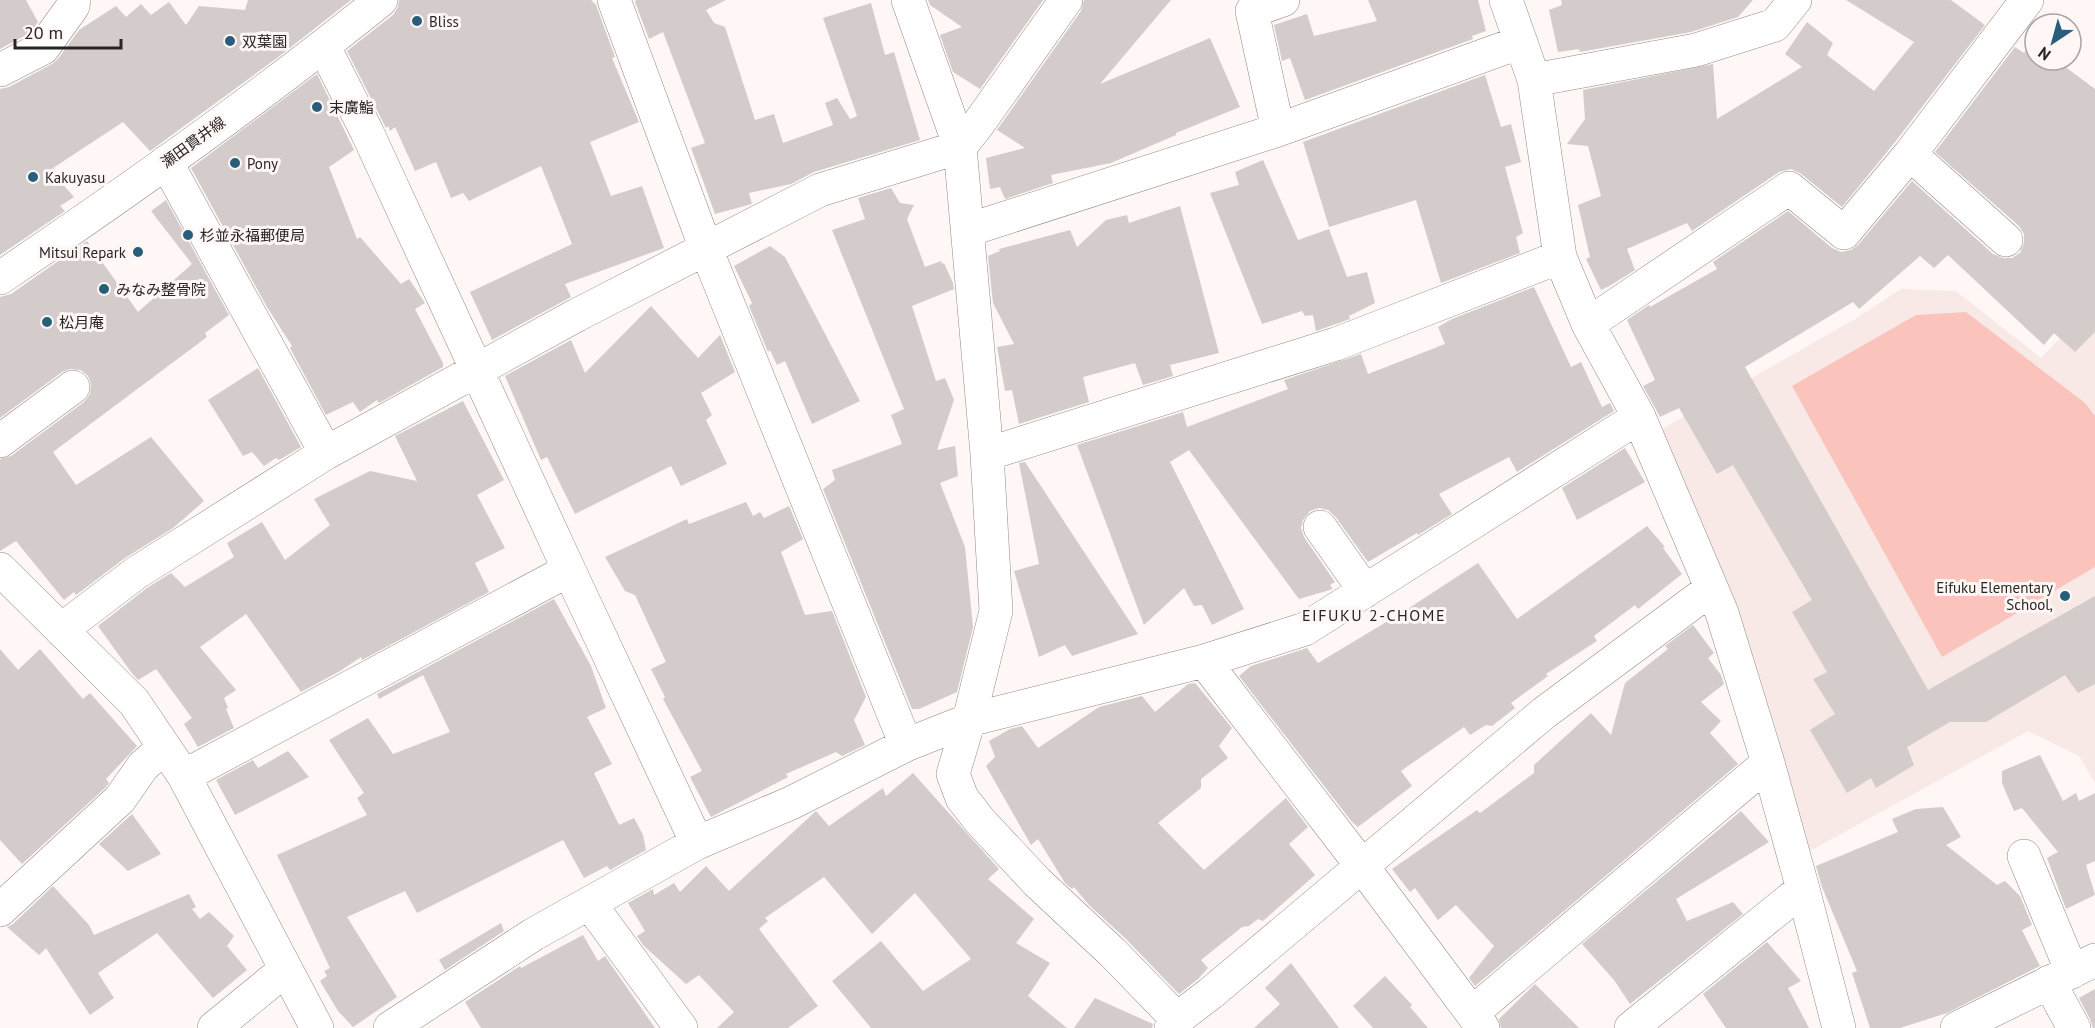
<svg xmlns="http://www.w3.org/2000/svg" width="2095" height="1028" font-family="'PT Sans','Noto Sans JP',sans-serif">
<rect width="100%" height="100%" fill="#fef7f5"/>
<path fill="#f8e8e6" d="M1901,289L1956,291L2041,358L2095,302V783L2079,756L2028,731L1799,857L1648,437L1855,319Z"/>
<path fill="#fac4bd" d="M1966,312L2085,403L2095,416V567L1942,657L1792,386L1916,315Z"/>
<path fill="#d3cccb" d="M0,0H26L38,22L30,33L0,49Z
M248,0H351L277,58L150,151L123,122L50,170L74,197L60,206L65,211L0,255V89L9,87L52,64L58,59L79,30L116,6L126,17L141,4L151,15L169,2L186,25L199,6L245,10Z
M399,0H591L596,5L615,57L612,58L639,122L590,142L611,196L642,186L664,248L565,284L571,297L492,340L470,292L572,244L541,166L469,201L463,193L451,198L436,162L415,171L395,127L390,131L388,126L386,128L347,51L393,15L398,7Z
M636,0H726L706,10L714,23L725,27L755,120L774,114L783,143L833,125L825,103L837,98L850,119L857,116L823,18L871,3L885,55L894,52L920,140L814,172L791,184L749,193L752,204L715,214L691,148L705,143L663,32L649,39L635,2Z
M928,0H1043L980,89L953,72L940,35L962,27L930,5Z
M1084,0H1171L1100,84L1210,38L1240,107L1176,133V135L1111,163L1051,175L1053,183L1005,199L1000,187L990,189L986,158L1025,148L997,130L1081,11Z
M1368,0H1478L1486,31L1472,36L1473,39L1305,100L1290,58L1282,61L1274,25L1307,14L1314,36L1377,21Z
M1561,0H1753L1738,17L1691,32L1580,52L1579,49L1558,52L1549,10L1562,5Z
M1846,0H1951L1985,25L1895,142L1842,207L1800,173L1791,169L1779,172L1692,231L1687,223L1627,249L1635,270L1611,285L1601,290L1586,259L1590,257L1578,205L1601,196L1588,146L1567,144L1585,119L1583,90L1713,64L1717,119L1802,67L1785,54L1807,22L1833,43L1827,55L1874,91L1914,42Z
M2031,42L2035,45V60H2056L2095,89V332L2075,352L2054,333L2044,345L1948,255L1934,268L1920,256L1859,309L1853,302L1745,367L1928,690L2095,596V684L2078,693L2065,675L1986,722H1950L1907,747L1914,765L1876,788L1871,778L1847,793L1810,730L1835,714L1813,679L1827,672L1792,612L1812,600L1733,465L1717,474L1679,408L1660,417L1643,386L1655,380L1627,320L1649,305L1650,307L1717,269L1713,262L1788,211L1832,248L1841,252L1851,250L1858,245L1912,181L1993,254L2003,258H2012L2020,253L2024,243V234L2019,226L1935,152L2015,47L2024,53Z
M317,74L354,150L329,167L357,239L360,237L401,284L409,279L425,303L415,309L443,363V367L379,403L377,400L360,412L353,402L326,415L290,348L292,346L267,307L191,168Z
M1485,75L1501,127L1511,124L1521,162L1505,167L1523,233L1516,237L1520,253L1441,283L1416,200L1329,227L1303,142Z
M1263,160L1298,240L1329,229L1347,277L1367,272L1375,303L1349,316L1350,319L1316,331L1313,315L1305,316L1302,311L1262,324L1210,193L1239,185L1235,172Z
M891,188L900,203L914,205L907,219L925,267L941,261L942,264L944,263L953,283L954,289L912,306L936,381L945,378L954,400L937,450L955,446L958,476L940,483L965,547L973,627L957,692L919,709H912L823,489L835,480L832,470L902,444L891,415L904,409L832,230L865,219L858,198Z
M166,200L229,315L205,333L207,337L53,452L76,485L151,437L204,501L173,528L125,558L76,595L74,592L64,600L16,541L0,551V459L11,456L84,402L90,394L91,384L88,376L81,370L70,369L62,372L0,418V297L11,294L87,241L138,312L192,264L151,211Z
M1180,206L1219,353L1170,365L1173,376L1143,385L1135,363L1083,377L1089,402L1019,424L1012,390L1005,391L997,347L1014,344L993,303L988,256L1000,251L999,249L1070,230L1077,247L1106,220L1127,215L1129,223Z
M770,246L785,257L860,401L812,424L785,361L777,365L770,350L768,352L749,306L752,303L734,266Z
M1534,287L1571,367L1581,362L1602,407L1610,403L1614,411L1517,472L1509,457L1439,494L1452,514L1418,535L1417,533L1368,562L1335,516L1328,510L1319,508L1310,511L1303,520L1301,528L1304,537L1335,582L1330,585L1333,589L1299,599L1189,450L1170,462L1244,609L1212,625L1202,605L1194,606L1184,588L1144,625L1077,445L1183,412L1187,427L1288,389L1284,380L1361,354L1368,374L1445,344L1438,327L1452,319Z
M651,306L698,358L720,335L735,372L701,393L712,415L706,420L727,464L681,486L671,466L575,514L547,457L541,460L505,376L571,340L585,373Z
M258,368L301,447L279,460L276,458L264,466L252,452L243,456L208,400Z
M463,401L504,480L477,495L505,548L475,563L489,592L362,660L361,657L340,671L301,692L246,614L200,647L236,690L224,698L228,708L226,709L234,728L198,747L184,724L192,718L156,669L138,680L131,672L98,626L147,588L171,573L185,587L234,557L227,543L262,522L285,560L330,525L314,499L370,471L417,481L395,436Z
M1625,448L1645,482L1577,520L1562,488Z
M1025,462L1138,634L1072,656L1065,645L1039,657L1014,571L1039,564L1019,463Z
M746,502L753,516L760,512L764,518L789,506L803,539L781,552L805,615L832,611L866,697L854,720L865,745L842,756L836,752L786,774L788,777L711,817L690,777L702,771L663,699L665,697L651,669L666,662L635,595L625,591L605,557L687,519L689,524Z
M1647,526L1665,547L1663,548L1682,574L1638,609L1635,605L1594,636L1597,641L1546,674L1548,676L1511,703L1515,708L1492,726L1486,725L1470,735L1464,727L1401,771L1412,786L1358,827L1352,822L1239,676L1251,666L1307,648L1318,663L1403,612L1478,563L1517,619Z
M554,599L591,666L606,708L587,717L612,764L594,773L619,825L634,818L643,835L646,850L610,870L607,866L584,878L563,840L417,913L405,891L347,917L397,997L353,1027L338,1011L320,981L327,976L324,971L330,968L277,855L367,815L357,798L364,793L329,740L368,718L393,754L450,732L423,675L379,699L377,694Z
M1693,625L1714,653L1708,658L1721,675L1724,684L1701,702L1721,721L1710,733L1738,764L1475,986L1469,978L1494,946L1456,905L1438,920L1415,888L1410,892L1392,869L1477,810L1480,813L1534,773V765L1591,713L1611,735L1625,683L1668,649L1665,646Z
M0,649L18,670L40,649L83,699L90,693L137,746L106,779L109,783L106,787L22,864L0,840Z
M1195,683L1232,728L1219,746L1228,758L1201,779V788L1158,823L1204,870L1286,798L1308,827L1289,844L1315,875L1263,921L1258,919L1249,926L1242,927L1201,960L1208,968L1198,979L1179,994L1126,939L1089,905L1074,887L1072,889L1065,883L1038,839L1031,845L986,766L995,757L989,741L1010,729L1022,726L1038,748L1099,707L1142,696L1155,712L1188,684Z
M288,751L309,777L235,815L216,780L253,760L258,768Z
M2040,755L2063,801L2076,793L2079,801L2095,793V861L2086,865L2095,895L2066,909L2047,858L2058,852L2022,808L2014,811L2002,783V771Z
M913,773L999,869L988,879L1034,919L1016,943L1050,963L1028,996L1067,1028H871L832,981L881,941L923,991L971,959L915,893L872,934L824,877L765,918L768,921L759,929L818,1006L788,1028H717L734,1012L699,975L686,984L644,946L637,936L645,931L628,903L653,889L654,895L674,883L680,892L706,866L729,891L816,811L829,826L883,788L886,796Z
M1943,807L1961,837L1946,845L1997,885L2005,881L2020,896L2032,925L2022,930L2040,966L1947,1013L1900,1028H1870L1852,973L1857,971L1822,887L1816,866L1898,832L1892,819L1916,809Z
M1741,811L1769,842L1676,899L1687,921L1733,902L1743,914L1630,1004L1614,980L1582,944Z
M132,814L161,854L128,871L99,844Z
M53,886L89,925L94,935L189,894L196,907L192,909L200,919L209,912L234,936L227,946L247,970L213,998L157,933L98,973L114,998L90,1015L46,948L39,955L7,927L13,924Z
M501,923L504,931L445,970L439,960Z
M583,935L598,961L605,956L655,1028H481L465,1002L520,966L521,968Z
M1767,942L1801,981L1788,988L1809,1028H1726L1703,994Z
M1291,963L1339,1028H1254L1280,1004L1265,988Z
M1385,976L1412,1005L1410,1007L1428,1028H1373L1353,1006Z
M1535,984L1579,1028H1501L1499,1019Z
M2095,989V1028H2093L2090,1019L2079,998Z
M1095,998L1153,1024L1152,1028H1074Z"/>
<g fill="none" stroke-linecap="round" stroke-linejoin="round">
<defs>
<path id="minor" d="M614,0L706,249L906,745
M908,0L960,147L987,454L996,611L969,720L953,774L962,798L980,821L1037,882L1113,953L1177,1019
M1506,0L1534,80L1560,257L1588,324L1639,417L1722,613L1768,763L1803,889L1839,1028
M324,47L367,132L569,570L697,843
M0,70L43,48L73,6L74,0
M1534,80L1696,50L1775,25L1795,0
M1278,130L1252,11L1283,0
M1910,154L2006,240
M166,162L326,453
M968,230L1278,130L1521,42
M1588,324L1789,188L1844,233L1910,154L2027,0
M0,441L73,387
M987,454L1336,344L1560,257
M1320,527L1365,591
M0,569L134,702L184,776L317,1028
M61,630L136,573L326,453L577,315L820,190L960,147L979,123L1066,0
M1204,661L1362,866L1483,1028
M184,776L569,570
M2024,856L2072,972
M590,904L681,1028
M0,910L120,799L143,766L164,748
M2049,982L2074,1028
M1472,1013L1768,763
M214,1028L285,970
M390,1028L534,934L697,843L791,803L906,745L969,720L1204,661L1305,629L1639,417
M1171,1028L1177,1019L1211,993L1544,713L1711,589
M1631,1028L1803,889
M1957,1028L2095,960"/>
<path id="major" d="M0,278C130,190 259,99 381,0"/>
</defs>
<use href="#minor" stroke="#918a8a" stroke-width="34"/>
<use href="#major" stroke="#918a8a" stroke-width="34"/>
<use href="#minor" stroke="#fff" stroke-width="33"/>
<use href="#major" stroke="#fff" stroke-width="33"/>
</g>
<g fill="#295e7a" stroke="#fef7f5" stroke-width="2">
<circle cx="417" cy="21" r="6"/>
<circle cx="230" cy="41" r="6"/>
<circle cx="317" cy="107" r="6"/>
<circle cx="235" cy="163" r="6"/>
<circle cx="33" cy="177" r="6"/>
<circle cx="188" cy="235" r="6"/>
<circle cx="138" cy="252" r="6"/>
<circle cx="104" cy="289" r="6"/>
<circle cx="47" cy="322" r="6"/>
<circle cx="2065" cy="596" r="6"/>
</g>
<g text-anchor="middle" dominant-baseline="central" stroke-width="6" stroke-linejoin="round" paint-order="stroke">
<g font-size="15" fill="#282525" stroke="#fef7f5" text-anchor="start">
<text x="429" y="21">Bliss</text>
<text x="242" y="41">双葉園</text>
<text x="329" y="107">末廣鮨</text>
<text x="247" y="163">Pony</text>
<text x="45" y="177">Kakuyasu</text>
<text x="200" y="235">杉並永福郵便局</text>
<text x="126" y="252" text-anchor="end">Mitsui Repark</text>
<text x="116" y="289">みなみ整骨院</text>
<text x="59" y="322">松月庵</text>
<text x="2053" y="587" text-anchor="end">Eifuku Elementary<tspan x="2053" dy="17">School,</tspan></text>
</g>
<g font-size="15" fill="#282525" stroke="#fef7f5">
<text transform="translate(193 142) rotate(-36)">瀬田貫井線</text>
</g>
<g font-size="16" letter-spacing="1.5" fill="#282525" stroke="#fef7f5">
<text x="1374" y="615">EIFUKU 2-CHOME</text>
</g>
</g>
<g transform="translate(2053 42) rotate(216)"><circle r="28" fill="#fef7f5" stroke="#a8a3a2" stroke-width="1.5"/>
<path d="M0-4.5L10 22L0 15L-10 22Z" fill="#295e7a"/>
<text y="-9" font-size="16" font-weight="bold" text-anchor="middle" fill="#282525">N</text>
</g>
<path d="M15 39v9h106v-9" fill="none" stroke="#282525" stroke-width="3"/>
<text x="24" y="39" font-size="18" fill="#282525" stroke="#fef7f5" stroke-width="4.5" paint-order="stroke">20 m</text>
</svg>
